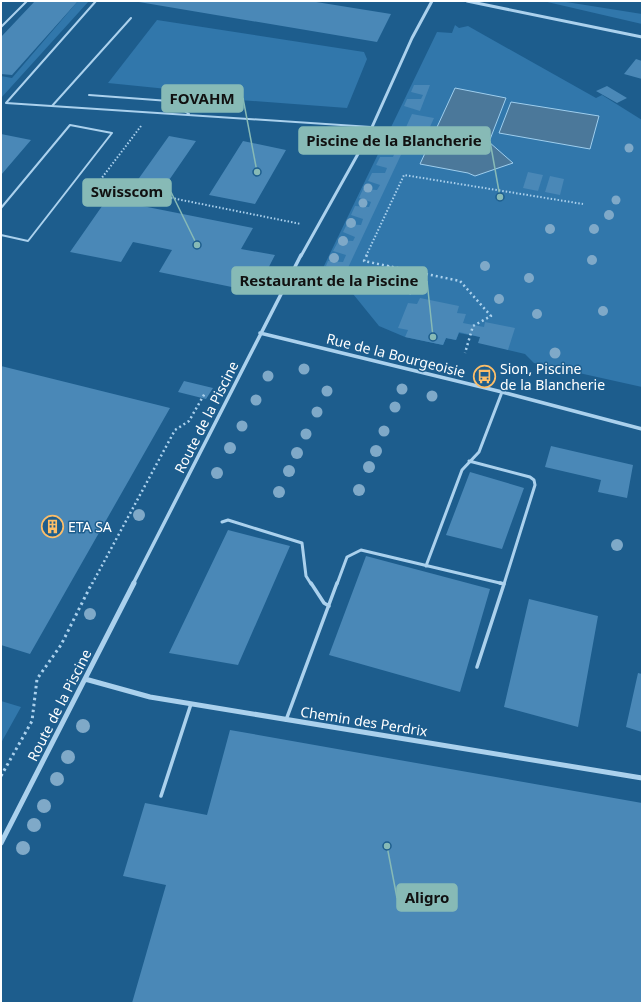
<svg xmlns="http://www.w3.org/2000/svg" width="643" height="1004" font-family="'Noto Sans',sans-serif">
<rect width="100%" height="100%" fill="#1d5d8d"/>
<path fill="#3177ab" d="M78,1H89L1,98V76L12,78Z
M543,1H560L642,14V24Z
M157,20L364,52L367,59L347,108L214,98L187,91L108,83Z
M455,25L459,28L468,26L596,98L602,95L642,120V387L534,363L525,354L508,350L480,337L459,333L456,340L446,338L443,345L405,337L379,326L349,289L339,271L323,268L437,32L452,33Z
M1,701L21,707L1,743Z"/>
<path fill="#4b789a" stroke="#9eceee" d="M455,88L506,98L489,142L513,163L475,176L468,173L420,164Z
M511,102L599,116L590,149L499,133Z"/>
<path fill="#4a88b7" d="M35,1H78L12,75L1,74V37Z
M133,1H310L391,14L377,42Z
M636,59L642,61V79L624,74Z
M414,85H430L420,111L404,106L407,99H421L423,95L411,92Z
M607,86L627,98L617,103L596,91Z
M412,114L434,118L424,140L402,136Z
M1,134L31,140L1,175Z
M169,136L196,141L165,186L137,181Z
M243,141L286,150L255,204L209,195Z
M387,141L407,142L346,272L326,266L328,261L343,262L346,255L333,251L339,240L353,241L355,237L343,232L347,224L361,225L363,219L351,215L355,206L369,207L371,202L359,198L363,189L377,190L380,185L368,181L372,173H385L387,168L376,165L380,157H393L395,152L383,149Z
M528,172L543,175L538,191L523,188Z
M550,176L564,179L560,195L545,192Z
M107,199L253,228L241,249L275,255L256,292L159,272L172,250L133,242L121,262L70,252Z
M420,298L459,306L457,313L466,314L463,323L484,327L485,322L515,328L508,350L478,343L480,337L459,332L456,340L446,338L443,345L405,337L408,330L398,328L408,303L417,304Z
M1,366L170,408L30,654L1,645Z
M184,381L213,388L206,399L178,392Z
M551,446L633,465L627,498L598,492L601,480L545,467Z
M470,472L524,488L502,549L446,535Z
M228,530L290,546L238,665L169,653Z
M366,556L490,589L460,692L329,655Z
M529,599L598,616L578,727L504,707Z
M638,673L642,674V732L626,727Z
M230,730L642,803V1003H132L166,885L123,876L145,803L207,815Z"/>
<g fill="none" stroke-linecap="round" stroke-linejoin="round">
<path stroke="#abd1ed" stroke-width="2" stroke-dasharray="1.5 2" stroke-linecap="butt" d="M92,182L301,224
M98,183L141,126
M366,256L404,175L583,204"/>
<path stroke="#abd1ed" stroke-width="2.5" stroke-dasharray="2 3" stroke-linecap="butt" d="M367,255L364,261L460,281L491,316L473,326L465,353
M388,266L411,294
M92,584L175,430L189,421L205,393"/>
<path stroke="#abd1ed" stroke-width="3" stroke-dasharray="2.5 3.5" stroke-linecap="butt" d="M1,776L32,721L37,679L61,645L92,583"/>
<path stroke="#abd1ed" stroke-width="2" d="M1,27L27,1
M89,95L169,101L189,114
M6,103L371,127
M6,103L96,1
M52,106L131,18
M1,208L70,125L112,133L28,241L1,235"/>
<path stroke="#abd1ed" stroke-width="3" d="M469,461L530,477L534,480L535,485L504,584
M222,522L228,520L302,543L306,576L311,584
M426,566L462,470L479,452L502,392
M337,584L347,557L361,550L504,584"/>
<path stroke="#abd1ed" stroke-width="3.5" d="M311,583L324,603L329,606
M477,667L504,584L500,583
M286,720L337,583
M161,796L191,704"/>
<path stroke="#abd1ed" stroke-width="3" d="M467,1L642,37
M301,256L368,136L412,38L432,1"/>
<path stroke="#abd1ed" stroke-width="3.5" d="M260,333L502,392L642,429
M133,584L301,255"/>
<path stroke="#abd1ed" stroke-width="5" d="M85,679L150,697L642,778
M1,843L134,583"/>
</g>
<g fill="#7fa9c8">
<circle cx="629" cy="148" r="4.5"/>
<circle cx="368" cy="188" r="4.5"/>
<circle cx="616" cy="200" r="4.5"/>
<circle cx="363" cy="203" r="4.5"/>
<circle cx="609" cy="215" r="5"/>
<circle cx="351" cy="223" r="5"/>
<circle cx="550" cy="229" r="5"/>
<circle cx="594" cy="229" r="5"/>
<circle cx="343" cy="241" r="5"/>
<circle cx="334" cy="258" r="5"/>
<circle cx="592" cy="260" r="5"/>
<circle cx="485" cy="266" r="5"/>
<circle cx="529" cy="278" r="5"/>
<circle cx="499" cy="299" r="5"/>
<circle cx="603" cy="311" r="5"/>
<circle cx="537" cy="314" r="5"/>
<circle cx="555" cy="353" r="5.5"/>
<circle cx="304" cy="369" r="5.5"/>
<circle cx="268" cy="376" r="5.5"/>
<circle cx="402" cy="389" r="5.5"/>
<circle cx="327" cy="391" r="5.5"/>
<circle cx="432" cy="396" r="5.5"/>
<circle cx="256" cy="400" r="5.5"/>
<circle cx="395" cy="407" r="5.5"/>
<circle cx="317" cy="412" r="5.5"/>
<circle cx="242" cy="426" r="5.5"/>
<circle cx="384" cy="431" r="5.5"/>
<circle cx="306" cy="434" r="5.5"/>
<circle cx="230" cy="448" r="6"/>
<circle cx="376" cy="451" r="6"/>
<circle cx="297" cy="453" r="6"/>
<circle cx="369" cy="467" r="6"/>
<circle cx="289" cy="471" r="6"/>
<circle cx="217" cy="473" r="6"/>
<circle cx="359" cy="490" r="6"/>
<circle cx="279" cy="492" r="6"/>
<circle cx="139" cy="515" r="6"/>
<circle cx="617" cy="545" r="6"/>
<circle cx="90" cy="614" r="6"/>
<circle cx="83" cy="726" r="7"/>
<circle cx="68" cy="757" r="7"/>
<circle cx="57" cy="779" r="7"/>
<circle cx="44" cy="806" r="7"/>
<circle cx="34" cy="825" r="7"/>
<circle cx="23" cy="848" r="7"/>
</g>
<defs>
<symbol id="bus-ring" viewBox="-11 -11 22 22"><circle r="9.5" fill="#1d5d8d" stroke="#fcbe69" stroke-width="1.5"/><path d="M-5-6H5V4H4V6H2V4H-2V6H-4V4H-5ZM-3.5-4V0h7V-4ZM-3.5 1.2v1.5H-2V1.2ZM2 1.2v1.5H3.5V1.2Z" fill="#fcbe69"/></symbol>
<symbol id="building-ring" viewBox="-11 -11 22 22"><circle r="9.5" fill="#1d5d8d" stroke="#fcbe69" stroke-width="1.5"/><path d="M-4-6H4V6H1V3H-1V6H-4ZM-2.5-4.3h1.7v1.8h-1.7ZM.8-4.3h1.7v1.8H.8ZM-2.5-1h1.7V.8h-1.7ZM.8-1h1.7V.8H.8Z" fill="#fcbe69"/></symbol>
</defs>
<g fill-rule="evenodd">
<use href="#bus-ring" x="472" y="364" width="25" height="25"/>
<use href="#building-ring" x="40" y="514" width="25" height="25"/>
</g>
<g text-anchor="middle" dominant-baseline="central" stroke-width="3" stroke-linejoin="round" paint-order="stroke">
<g font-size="14" fill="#fff" stroke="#1d5d8d">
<text transform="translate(396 355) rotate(14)">Rue de la Bourgeoisie</text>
<text transform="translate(206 417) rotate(-63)">Route de la Piscine</text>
<text transform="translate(59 705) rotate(-63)">Route de la Piscine</text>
<text transform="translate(364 721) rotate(9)">Chemin des Perdrix</text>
</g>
<g font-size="14" fill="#fff" stroke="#1d5d8d" text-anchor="start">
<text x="500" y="368">Sion, Piscine<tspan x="500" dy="16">de la Blancherie</tspan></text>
<text x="68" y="526">ETA SA</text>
</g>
</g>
<path fill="none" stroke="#87bab6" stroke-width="1.5" d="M257 172L243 98M500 197L490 141M197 245L171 192M433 337L427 281M387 846L397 898"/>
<g fill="#87bab6" stroke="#1d5d8d" stroke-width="1.5">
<circle cx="257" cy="172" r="4"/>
<circle cx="500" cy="197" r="4"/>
<circle cx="197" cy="245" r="4"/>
<circle cx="433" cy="337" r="4"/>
<circle cx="387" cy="846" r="4"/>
</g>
<g fill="#87bab6" stroke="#87bab6" stroke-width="1.5">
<rect x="162" y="85" width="81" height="27" rx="4"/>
<rect x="299" y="127" width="191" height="27" rx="4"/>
<rect x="83" y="179" width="88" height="27" rx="4"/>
<rect x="232" y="267" width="195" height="27" rx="4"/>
<rect x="397" y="884" width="60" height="27" rx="4"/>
</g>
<g font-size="15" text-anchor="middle" font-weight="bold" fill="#111">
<text x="202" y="104">FOVAHM</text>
<text x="394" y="146">Piscine de la Blancherie</text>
<text x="127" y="197">Swisscom</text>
<text x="329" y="286">Restaurant de la Piscine</text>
<text x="427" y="903">Aligro</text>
</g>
<rect width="643" height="1004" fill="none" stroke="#ffffff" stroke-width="4"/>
</svg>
